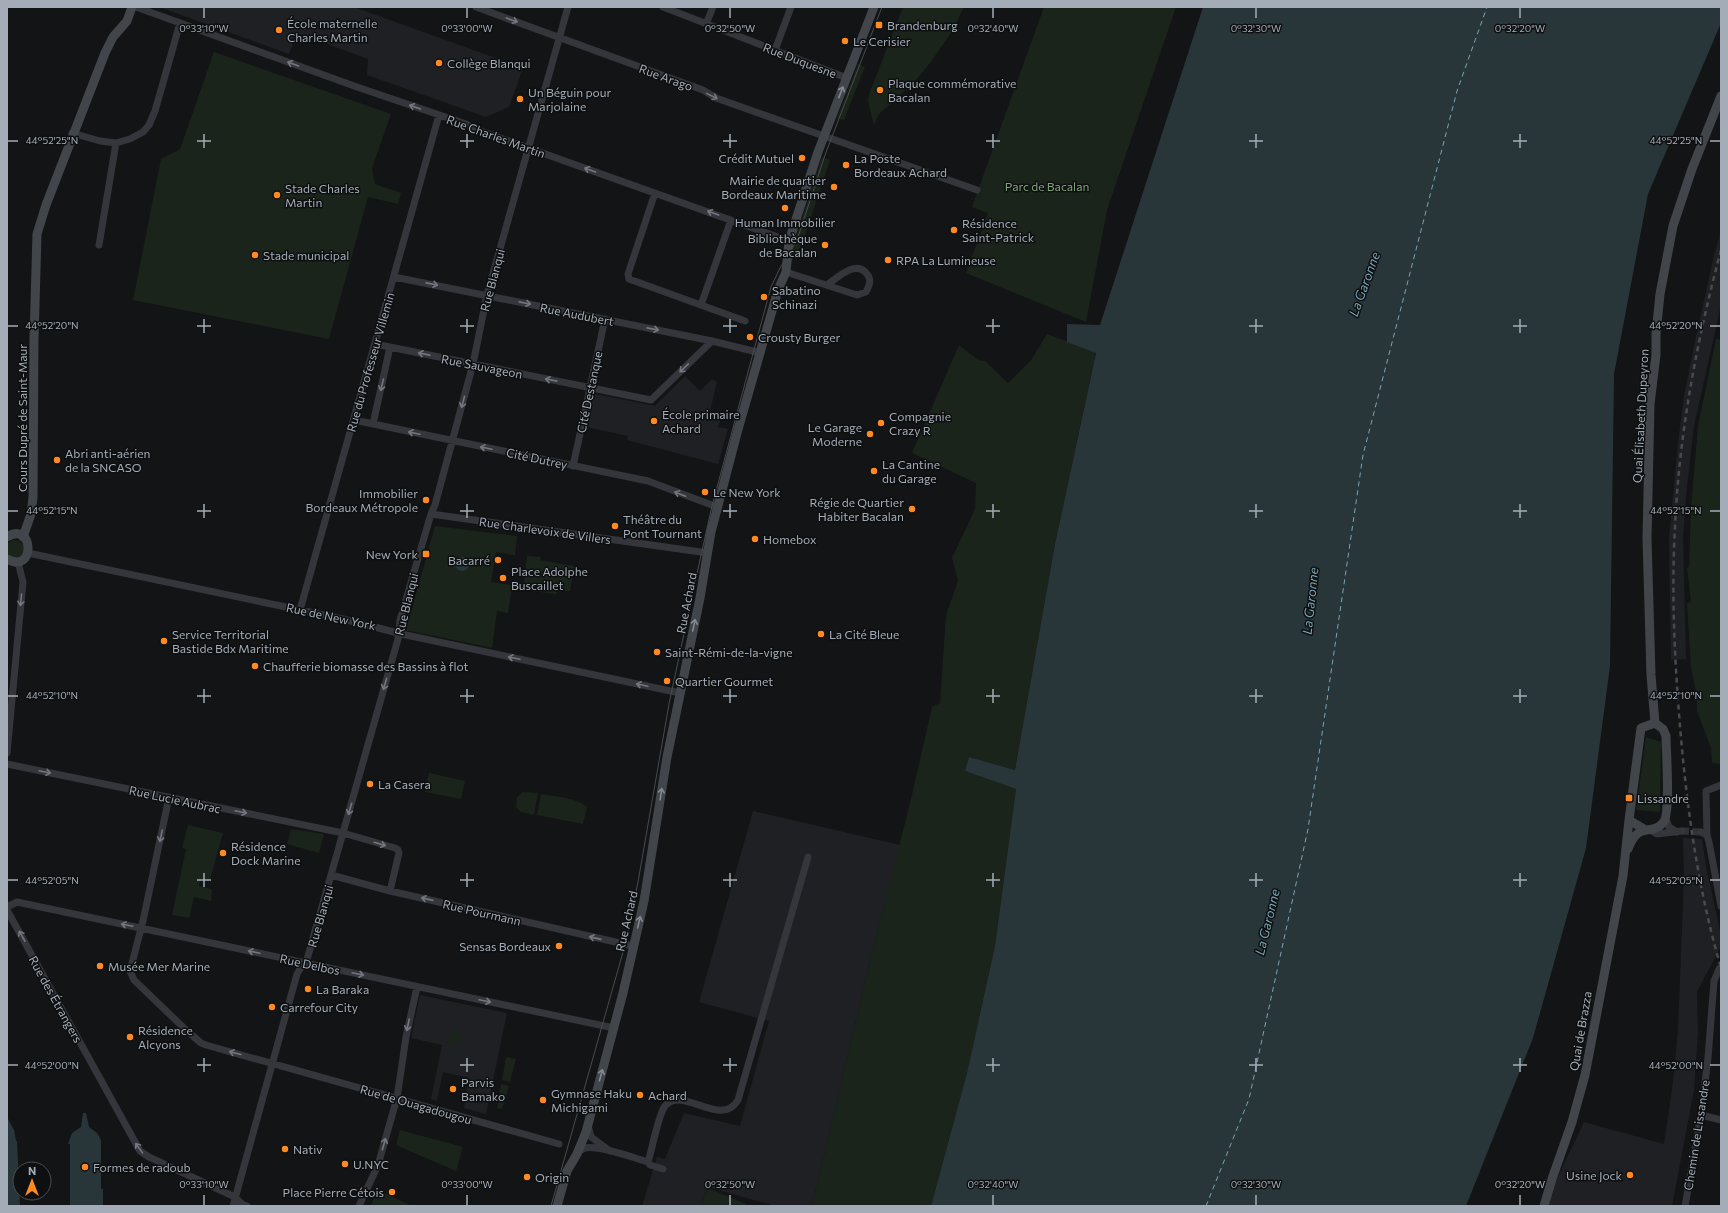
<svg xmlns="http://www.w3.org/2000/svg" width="1728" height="1213" font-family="Commissioner,sans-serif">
<rect width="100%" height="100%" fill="#131415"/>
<path fill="#1f2023" d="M159,7H354L523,68L509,107L486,117L367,75L368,59L297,33L289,54Z
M1721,231V305L1694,426L1687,486L1683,539L1686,659L1671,660L1669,538L1678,444L1684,396L1696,336L1715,251Z
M685,376L700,391L712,379L717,382L710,411L722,414L718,427L728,429L718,464L627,440L628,436L586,427L593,396L595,394L655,406Z
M753,811L900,845L872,953L812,1206H775L708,1187L700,1206H642L657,1157L665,1159L684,1113L740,1126L769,1021L699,1002Z
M1683,838L1702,839L1707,871L1721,935V946L1697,992L1698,1032L1694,1090L1672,1206H1544L1584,1122L1664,1144L1673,1082L1678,1030L1684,878Z
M420,995L507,1013L486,1114L464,1108L469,1078L443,1072L437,1101L431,1099L442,1045L411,1038Z"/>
<path fill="#1b241b" d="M903,7H964L951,33L930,63L917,79L878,115L874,126L868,101L869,94Z
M1044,7H1176L1107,210L1086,322L966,273L988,213L972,207Z
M214,52L391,114L372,168L375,184L401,193L398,204L368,197L329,339L133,300L161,159L180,149Z
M858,64L865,67L844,120L837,118Z
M822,157L830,160L802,244L792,261L789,249L795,240Z
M1047,334L1096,352L1055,544L1015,770L969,757L965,771L1016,789L995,946L967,1073L931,1206H812L872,953L911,799L932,707L940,703L946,615L958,581L952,558L975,509L976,483L912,453L959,345L978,360L985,361L1008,383L1031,360Z
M1716,339L1721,340V764L1712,763L1711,748L1697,711V696L1691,668L1687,603L1691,602L1687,568L1689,567L1691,508L1698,426Z
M435,526L517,536L515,555L496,552L491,582L512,585L508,613L497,611L492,648L406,630Z
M6 549a9 9 0 1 1 18 0a9 9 0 1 1-18 0Z
M527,556L541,557L540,560L574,566L570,591H558L556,594L523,590Z
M1646,737L1661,742L1660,812L1636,810Z
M429,773L465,781L461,799L425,792Z
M523,792L538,793L534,815L521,812L516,807L517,797Z
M541,794C555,797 576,797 587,807L583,824L537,815Z
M188,825L223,833L210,880L200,879L199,886L212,889L211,901L194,897L189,918L172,915L186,849L182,848Z
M291,829L324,834L319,853L287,844Z
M457,1031L461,1036V1041L456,1044L447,1043L451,1033Z
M506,1057L516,1059L510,1082L502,1080Z
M501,1084L509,1086L502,1109L497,1108Z
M400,1130L463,1147L456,1171L396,1145Z
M708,1188L746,1204L745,1206H700Z
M378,1190L412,1206H374L371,1205Z"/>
<path fill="#28363a" d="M1203,7H1721V23L1648,194L1614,374L1610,666L1586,848L1533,1038L1466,1206H931L967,1073L995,946L1016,789L965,771L969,757L1015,770L1055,544L1096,353L1067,342V324L1100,325Z
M455 564a7 7 0 1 1 14 0a7 7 0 1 1-14 0Z
M83,1113H86L89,1127L97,1133L101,1140V1189H103V1206H70V1144H68L72,1133L81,1127Z
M7,1117L14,1130L16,1141H17L20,1206H7Z"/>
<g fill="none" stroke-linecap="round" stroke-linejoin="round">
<path stroke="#77a5b6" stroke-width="1" stroke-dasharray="5 4" stroke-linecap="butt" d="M1206,1206L1249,1099L1308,829L1363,455L1457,91L1487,7"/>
<path stroke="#303335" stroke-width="7" stroke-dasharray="7 3.5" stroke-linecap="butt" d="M1682,831L1701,832"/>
<path stroke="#34363b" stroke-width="7" d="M136,7L357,87L466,124L475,129L789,241
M476,7L703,90L716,98L977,190
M663,7L847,78
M706,24L713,7
M775,50L791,7
M72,133L100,141L116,143L130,139L143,132L149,125L155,111L180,23
M655,193L628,274L629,279L745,321
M99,245L116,143
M786,272L857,295L866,292C869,286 872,280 867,274C856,259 837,278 827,285
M394,277L712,341L761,353
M701,305L731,220
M375,344L651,400L712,341
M354,420L648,481L717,507
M373,424L390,347
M573,466L605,319
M431,514L708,553
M28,553L343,619L406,635L680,693
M300,610L439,115
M7,753L23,582L18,562
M7,764L343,833L395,848L398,850L399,853L390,891
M169,797L143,921L130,971L134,980L186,1030L201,1043L206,1045L559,1144
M1666,819L1669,827L1677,832
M1648,829L1657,834L1682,831
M1701,832L1707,835L1709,842L1721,906
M1707,835L1706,791L1721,785
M331,875L390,891L633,946
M7,907L17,902L614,1028
M7,910L140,1151L149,1157L235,1197L242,1204L247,1206
M1701,1115L1721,1120
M588,1125L591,1137L610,1151
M577,1153C580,1151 582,1149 585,1148C599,1145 634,1158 648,1162L650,1165L663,1169
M648,1162C652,1150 658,1115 665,1106C683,1085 721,1129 738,1100L808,857
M233,1206L297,974L300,969L306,963L398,639L400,620L431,514L435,505L473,364L487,295L568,7
M359,1206L378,1165L397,1098L406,1037L417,987
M1685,1206L1701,1115L1708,1058L1714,981L1719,969"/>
<path stroke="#42464b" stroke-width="9" d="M7,537C34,520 36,575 7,559
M23,537L31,514L33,497L34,339L37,234L46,205L105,53L113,37L127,21L132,7
M1655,723L1651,675L1647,538L1650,404L1656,355V334L1660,294L1673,226L1692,169L1721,96
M1628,849C1639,820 1650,837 1663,823C1671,815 1666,751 1666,736L1663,729L1655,723L1641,728L1629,820L1644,829
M557,1206L567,1171L577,1154L586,1132L623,993L644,901L667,757L700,598L711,532L737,433L778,290L786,272L789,241L818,152L874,7
M1544,1206L1552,1179L1572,1122L1585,1075L1623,876L1629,820"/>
<path stroke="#474b50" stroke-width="1" d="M551,1206L625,945L638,882L669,704L692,596L712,506L758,335L771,287L780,268L797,240L825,155L882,7"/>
<path stroke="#474b50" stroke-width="2.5" stroke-dasharray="5 4" stroke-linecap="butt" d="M1721,250C1697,340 1679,433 1675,527C1671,597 1675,668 1681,738C1688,816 1699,893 1721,968"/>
</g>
<defs><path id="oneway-shaft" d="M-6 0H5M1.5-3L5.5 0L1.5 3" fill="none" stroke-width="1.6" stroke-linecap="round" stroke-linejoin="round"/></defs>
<g stroke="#72777f">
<use href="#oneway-shaft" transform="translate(512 20) rotate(20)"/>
<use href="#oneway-shaft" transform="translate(293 64) rotate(-160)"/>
<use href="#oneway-shaft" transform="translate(712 96) rotate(26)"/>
<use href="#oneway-shaft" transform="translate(415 107) rotate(-161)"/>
<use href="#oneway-shaft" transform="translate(590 170) rotate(-160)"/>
<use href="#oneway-shaft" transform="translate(713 213) rotate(-160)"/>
<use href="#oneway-shaft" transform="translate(432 284) rotate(11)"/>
<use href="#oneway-shaft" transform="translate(525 303) rotate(11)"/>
<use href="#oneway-shaft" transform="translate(653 329) rotate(11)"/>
<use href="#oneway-shaft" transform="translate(424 354) rotate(-169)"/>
<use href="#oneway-shaft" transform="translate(684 368) rotate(136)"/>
<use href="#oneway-shaft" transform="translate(551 380) rotate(-169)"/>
<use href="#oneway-shaft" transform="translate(382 385) rotate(103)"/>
<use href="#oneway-shaft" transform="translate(463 402) rotate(105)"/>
<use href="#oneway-shaft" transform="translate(414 433) rotate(-168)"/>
<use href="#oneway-shaft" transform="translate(486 448) rotate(-168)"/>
<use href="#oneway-shaft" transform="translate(680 494) rotate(-159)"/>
<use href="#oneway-shaft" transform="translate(21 600) rotate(95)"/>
<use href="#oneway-shaft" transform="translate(514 658) rotate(-168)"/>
<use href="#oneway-shaft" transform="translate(385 684) rotate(106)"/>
<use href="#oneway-shaft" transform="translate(642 685) rotate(-168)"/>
<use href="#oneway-shaft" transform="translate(45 772) rotate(12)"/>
<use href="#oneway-shaft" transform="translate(350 809) rotate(106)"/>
<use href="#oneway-shaft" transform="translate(241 812) rotate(12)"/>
<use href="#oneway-shaft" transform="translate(161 836) rotate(102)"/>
<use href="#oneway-shaft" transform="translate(380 844) rotate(16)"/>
<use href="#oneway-shaft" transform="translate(427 899) rotate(-167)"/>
<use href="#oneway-shaft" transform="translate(127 925) rotate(-168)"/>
<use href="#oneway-shaft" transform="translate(22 936) rotate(-119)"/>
<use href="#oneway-shaft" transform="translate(595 938) rotate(-167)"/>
<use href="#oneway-shaft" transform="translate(254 952) rotate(-168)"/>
<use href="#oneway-shaft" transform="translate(358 974) rotate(12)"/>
<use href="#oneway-shaft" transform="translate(485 1001) rotate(12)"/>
<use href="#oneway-shaft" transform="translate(408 1025) rotate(102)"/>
<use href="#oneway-shaft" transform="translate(235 1053) rotate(-165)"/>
<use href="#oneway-shaft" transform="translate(384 1144) rotate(-74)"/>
<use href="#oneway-shaft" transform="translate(139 1148) rotate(-126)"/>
</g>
<g stroke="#828991">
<use href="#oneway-shaft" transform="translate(841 92) rotate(-69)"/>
<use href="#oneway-shaft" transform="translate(694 625) rotate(-78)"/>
<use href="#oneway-shaft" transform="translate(661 794) rotate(-81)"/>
<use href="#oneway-shaft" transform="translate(639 922) rotate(-77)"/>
<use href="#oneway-shaft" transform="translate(601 1075) rotate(-75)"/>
</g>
<path fill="none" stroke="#a4adb7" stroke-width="1.5" d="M204,8V18M467,8V18M730,8V18M993,8V18M1256,8V18M1520,8V18M204,134V148M467,134V148M730,134V148M993,134V148M1256,134V148M1520,134V148M8,141H18M197,141H211M460,141H474M723,141H737M986,141H1000M1249,141H1263M1513,141H1527M1710,141H1720M204,319V333M467,319V333M730,319V333M993,319V333M1256,319V333M1520,319V333M8,326H18M197,326H211M460,326H474M723,326H737M986,326H1000M1249,326H1263M1513,326H1527M1710,326H1720M204,504V518M467,504V518M730,504V518M993,504V518M1256,504V518M1520,504V518M8,511H18M197,511H211M460,511H474M723,511H737M986,511H1000M1249,511H1263M1513,511H1527M1710,511H1720M204,689V703M467,689V703M730,689V703M993,689V703M1256,689V703M1520,689V703M8,696H18M197,696H211M460,696H474M723,696H737M986,696H1000M1249,696H1263M1513,696H1527M1710,696H1720M204,873V887M467,873V887M730,873V887M993,873V887M1256,873V887M1520,873V887M8,880H18M197,880H211M460,880H474M723,880H737M986,880H1000M1249,880H1263M1513,880H1527M1710,880H1720M204,1058V1072M467,1058V1072M730,1058V1072M993,1058V1072M1256,1058V1072M1520,1058V1072M8,1065H18M197,1065H211M460,1065H474M723,1065H737M986,1065H1000M1249,1065H1263M1513,1065H1527M1710,1065H1720M204,1195V1205M467,1195V1205M730,1195V1205M993,1195V1205M1256,1195V1205M1520,1195V1205"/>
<g fill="#ff8a22" stroke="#0e0f10" stroke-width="1.5">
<rect x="875" y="21" width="8" height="8" rx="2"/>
<circle cx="279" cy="30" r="4"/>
<circle cx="845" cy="41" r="4"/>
<circle cx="439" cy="63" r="4"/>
<circle cx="880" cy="90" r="4"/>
<circle cx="520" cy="99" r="4"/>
<circle cx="802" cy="158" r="4"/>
<circle cx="846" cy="165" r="4"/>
<circle cx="834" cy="187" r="4"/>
<circle cx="277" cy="195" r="4"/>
<circle cx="785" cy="208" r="4"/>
<circle cx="954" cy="230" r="4"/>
<circle cx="825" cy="245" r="4"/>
<circle cx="255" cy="255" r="4"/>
<circle cx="888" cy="260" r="4"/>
<circle cx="764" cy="297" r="4"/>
<circle cx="750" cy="337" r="4"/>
<circle cx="654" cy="421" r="4"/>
<circle cx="881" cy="423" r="4"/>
<circle cx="870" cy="434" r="4"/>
<circle cx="57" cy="460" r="4"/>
<circle cx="874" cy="471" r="4"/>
<circle cx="705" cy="492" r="4"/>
<circle cx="426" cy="500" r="4"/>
<circle cx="912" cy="509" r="4"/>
<circle cx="615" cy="526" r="4"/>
<circle cx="755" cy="539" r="4"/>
<rect x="422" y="550" width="8" height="8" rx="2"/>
<circle cx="498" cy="560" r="4"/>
<circle cx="503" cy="578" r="4"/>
<circle cx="821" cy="634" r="4"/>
<circle cx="164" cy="641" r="4"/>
<circle cx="657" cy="652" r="4"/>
<circle cx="255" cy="666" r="4"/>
<circle cx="667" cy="681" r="4"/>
<circle cx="370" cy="784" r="4"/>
<rect x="1625" y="794" width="8" height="8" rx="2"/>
<circle cx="223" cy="853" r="4"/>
<circle cx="559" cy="946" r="4"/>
<circle cx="100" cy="966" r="4"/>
<circle cx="308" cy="989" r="4"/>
<circle cx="272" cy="1007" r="4"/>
<circle cx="130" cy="1037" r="4"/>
<circle cx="453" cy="1089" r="4"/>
<circle cx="640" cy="1095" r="4"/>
<circle cx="543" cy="1100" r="4"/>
<circle cx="285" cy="1149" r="4"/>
<circle cx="345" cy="1164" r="4"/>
<circle cx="85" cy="1167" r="4"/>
<circle cx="1630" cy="1175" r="4"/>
<circle cx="527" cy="1177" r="4"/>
<circle cx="392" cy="1192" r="4"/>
</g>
<g text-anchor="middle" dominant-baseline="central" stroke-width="3" stroke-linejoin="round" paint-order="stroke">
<g font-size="12" fill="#a4adb7" stroke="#0e0f10" text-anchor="start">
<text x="287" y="23">École maternelle<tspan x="287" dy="14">Charles Martin</tspan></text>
<text x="887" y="25">Brandenburg</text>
<text x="853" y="41">Le Cerisier</text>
<text x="447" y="63">Collège Blanqui</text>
<text x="888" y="83">Plaque commémorative<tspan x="888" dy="14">Bacalan</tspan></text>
<text x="528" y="92">Un Béguin pour<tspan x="528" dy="14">Marjolaine</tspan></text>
<text x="794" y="158" text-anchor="end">Crédit Mutuel</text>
<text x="854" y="158">La Poste<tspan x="854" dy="14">Bordeaux Achard</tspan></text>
<text x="826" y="180" text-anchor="end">Mairie de quartier<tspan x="826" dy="14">Bordeaux Maritime</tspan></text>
<text x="285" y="188">Stade Charles<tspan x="285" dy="14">Martin</tspan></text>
<text x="785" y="222" text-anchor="middle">Human Immobilier</text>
<text x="962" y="223">Résidence<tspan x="962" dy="14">Saint-Patrick</tspan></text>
<text x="817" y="238" text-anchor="end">Bibliothèque<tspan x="817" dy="14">de Bacalan</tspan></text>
<text x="263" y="255">Stade municipal</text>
<text x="896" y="260">RPA La Lumineuse</text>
<text x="772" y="290">Sabatino<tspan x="772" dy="14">Schinazi</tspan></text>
<text x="758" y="337">Crousty Burger</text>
<text x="662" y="414">École primaire<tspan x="662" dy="14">Achard</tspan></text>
<text x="889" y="416">Compagnie<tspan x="889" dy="14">Crazy R</tspan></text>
<text x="862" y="427" text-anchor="end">Le Garage<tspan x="862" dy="14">Moderne</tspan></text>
<text x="65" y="453">Abri anti-aérien<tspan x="65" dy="14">de la SNCASO</tspan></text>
<text x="882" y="464">La Cantine<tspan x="882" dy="14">du Garage</tspan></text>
<text x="713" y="492">Le New York</text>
<text x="418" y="493" text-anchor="end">Immobilier<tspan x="418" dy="14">Bordeaux Métropole</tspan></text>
<text x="904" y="502" text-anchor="end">Régie de Quartier<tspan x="904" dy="14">Habiter Bacalan</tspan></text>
<text x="623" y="519">Théâtre du<tspan x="623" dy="14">Pont Tournant</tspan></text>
<text x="763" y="539">Homebox</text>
<text x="418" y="554" text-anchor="end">New York</text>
<text x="490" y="560" text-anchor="end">Bacarré</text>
<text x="511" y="571">Place Adolphe<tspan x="511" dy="14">Buscaillet</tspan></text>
<text x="172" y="634">Service Territorial<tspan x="172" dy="14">Bastide Bdx Maritime</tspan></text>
<text x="829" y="634">La Cité Bleue</text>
<text x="665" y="652">Saint-Rémi-de-la-vigne</text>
<text x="263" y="666">Chaufferie biomasse des Bassins à flot</text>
<text x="675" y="681">Quartier Gourmet</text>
<text x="378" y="784">La Casera</text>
<text x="1637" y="798">Lissandre</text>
<text x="231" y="846">Résidence<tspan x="231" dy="14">Dock Marine</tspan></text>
<text x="551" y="946" text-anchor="end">Sensas Bordeaux</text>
<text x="108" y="966">Musée Mer Marine</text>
<text x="316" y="989">La Baraka</text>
<text x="280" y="1007">Carrefour City</text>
<text x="138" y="1030">Résidence<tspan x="138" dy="14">Alcyons</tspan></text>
<text x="461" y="1082">Parvis<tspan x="461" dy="14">Bamako</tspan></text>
<text x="551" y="1093">Gymnase Haku<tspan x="551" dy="14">Michigami</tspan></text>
<text x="648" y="1095">Achard</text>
<text x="293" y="1149">Nativ</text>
<text x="353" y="1164">U.NYC</text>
<text x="93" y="1167">Formes de radoub</text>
<text x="1622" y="1175" text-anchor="end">Usine Jock</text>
<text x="535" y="1177">Origin</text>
<text x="384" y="1192" text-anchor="end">Place Pierre Cétois</text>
</g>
<g font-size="12" fill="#a4adb7" stroke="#0e0f10">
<text transform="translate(800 60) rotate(21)">Rue Duquesne</text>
<text transform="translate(666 77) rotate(20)">Rue Arago</text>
<text transform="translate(496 136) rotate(20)">Rue Charles Martin</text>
<text transform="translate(492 280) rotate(-75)">Rue Blanqui</text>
<text transform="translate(577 314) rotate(11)">Rue Audubert</text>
<text transform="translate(370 362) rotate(-74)">Rue du Professeur Villemin</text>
<text transform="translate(482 366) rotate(11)">Rue Sauvageon</text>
<text transform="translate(589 392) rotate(-78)">Cité Destanque</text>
<text transform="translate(1640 416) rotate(-87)">Quai Élisabeth Dupeyron</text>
<text transform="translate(22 418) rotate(-90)">Cours Dupré de Saint-Maur</text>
<text transform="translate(537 458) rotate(12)">Cité Dutrey</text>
<text transform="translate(545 530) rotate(8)">Rue Charlevoix de Villers</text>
<text transform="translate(686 603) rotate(-79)">Rue Achard</text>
<text transform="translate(406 604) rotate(-76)">Rue Blanqui</text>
<text transform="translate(331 616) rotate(12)">Rue de New York</text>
<text transform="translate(175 799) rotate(12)">Rue Lucie Aubrac</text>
<text transform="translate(482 912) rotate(13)">Rue Pourmann</text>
<text transform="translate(320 916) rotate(-74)">Rue Blanqui</text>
<text transform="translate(626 921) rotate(-77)">Rue Achard</text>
<text transform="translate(310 964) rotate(12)">Rue Delbos</text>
<text transform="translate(56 999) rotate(61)">Rue des Étrangers</text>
<text transform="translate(1580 1031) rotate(-80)">Quai de Brazza</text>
<text transform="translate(416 1104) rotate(16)">Rue de Ouagadougou</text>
<text transform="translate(1696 1135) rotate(-81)">Chemin de Lissandre</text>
</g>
<g font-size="12" fill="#7ea478" stroke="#0e0f10">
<text x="1047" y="186">Parc de Bacalan</text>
</g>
<g font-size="13" font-style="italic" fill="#77a5b6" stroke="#0e0f10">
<text transform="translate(1364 284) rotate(-70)">La Garonne</text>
<text transform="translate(1310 601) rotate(-84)">La Garonne</text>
<text transform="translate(1267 922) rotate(-76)">La Garonne</text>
</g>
</g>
<g font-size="10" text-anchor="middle" fill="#a4adb7" stroke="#0e0f10" stroke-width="3" stroke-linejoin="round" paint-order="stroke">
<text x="204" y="32">0°33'10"W</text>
<text x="467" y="32">0°33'00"W</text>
<text x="730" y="32">0°32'50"W</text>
<text x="993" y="32">0°32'40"W</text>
<text x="1256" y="32">0°32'30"W</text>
<text x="1520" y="32">0°32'20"W</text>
<text x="52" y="144">44°52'25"N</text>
<text x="1676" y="144">44°52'25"N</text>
<text x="52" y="329">44°52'20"N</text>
<text x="1676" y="329">44°52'20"N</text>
<text x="52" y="514">44°52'15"N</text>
<text x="1676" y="514">44°52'15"N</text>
<text x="52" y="699">44°52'10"N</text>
<text x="1676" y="699">44°52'10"N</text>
<text x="52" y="884">44°52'05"N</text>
<text x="1676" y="884">44°52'05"N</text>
<text x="52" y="1069">44°52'00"N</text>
<text x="1676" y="1069">44°52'00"N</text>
<text x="204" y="1188">0°33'10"W</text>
<text x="467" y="1188">0°33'00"W</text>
<text x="730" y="1188">0°32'50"W</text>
<text x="993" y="1188">0°32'40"W</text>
<text x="1256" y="1188">0°32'30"W</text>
<text x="1520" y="1188">0°32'20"W</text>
</g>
<rect width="1728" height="1213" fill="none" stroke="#a4adb7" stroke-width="16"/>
<g transform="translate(32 1181)"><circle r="19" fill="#0e0f10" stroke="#4a4e53"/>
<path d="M0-3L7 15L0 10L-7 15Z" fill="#ff8a22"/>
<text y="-6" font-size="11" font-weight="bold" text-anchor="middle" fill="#a4adb7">N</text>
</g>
</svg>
